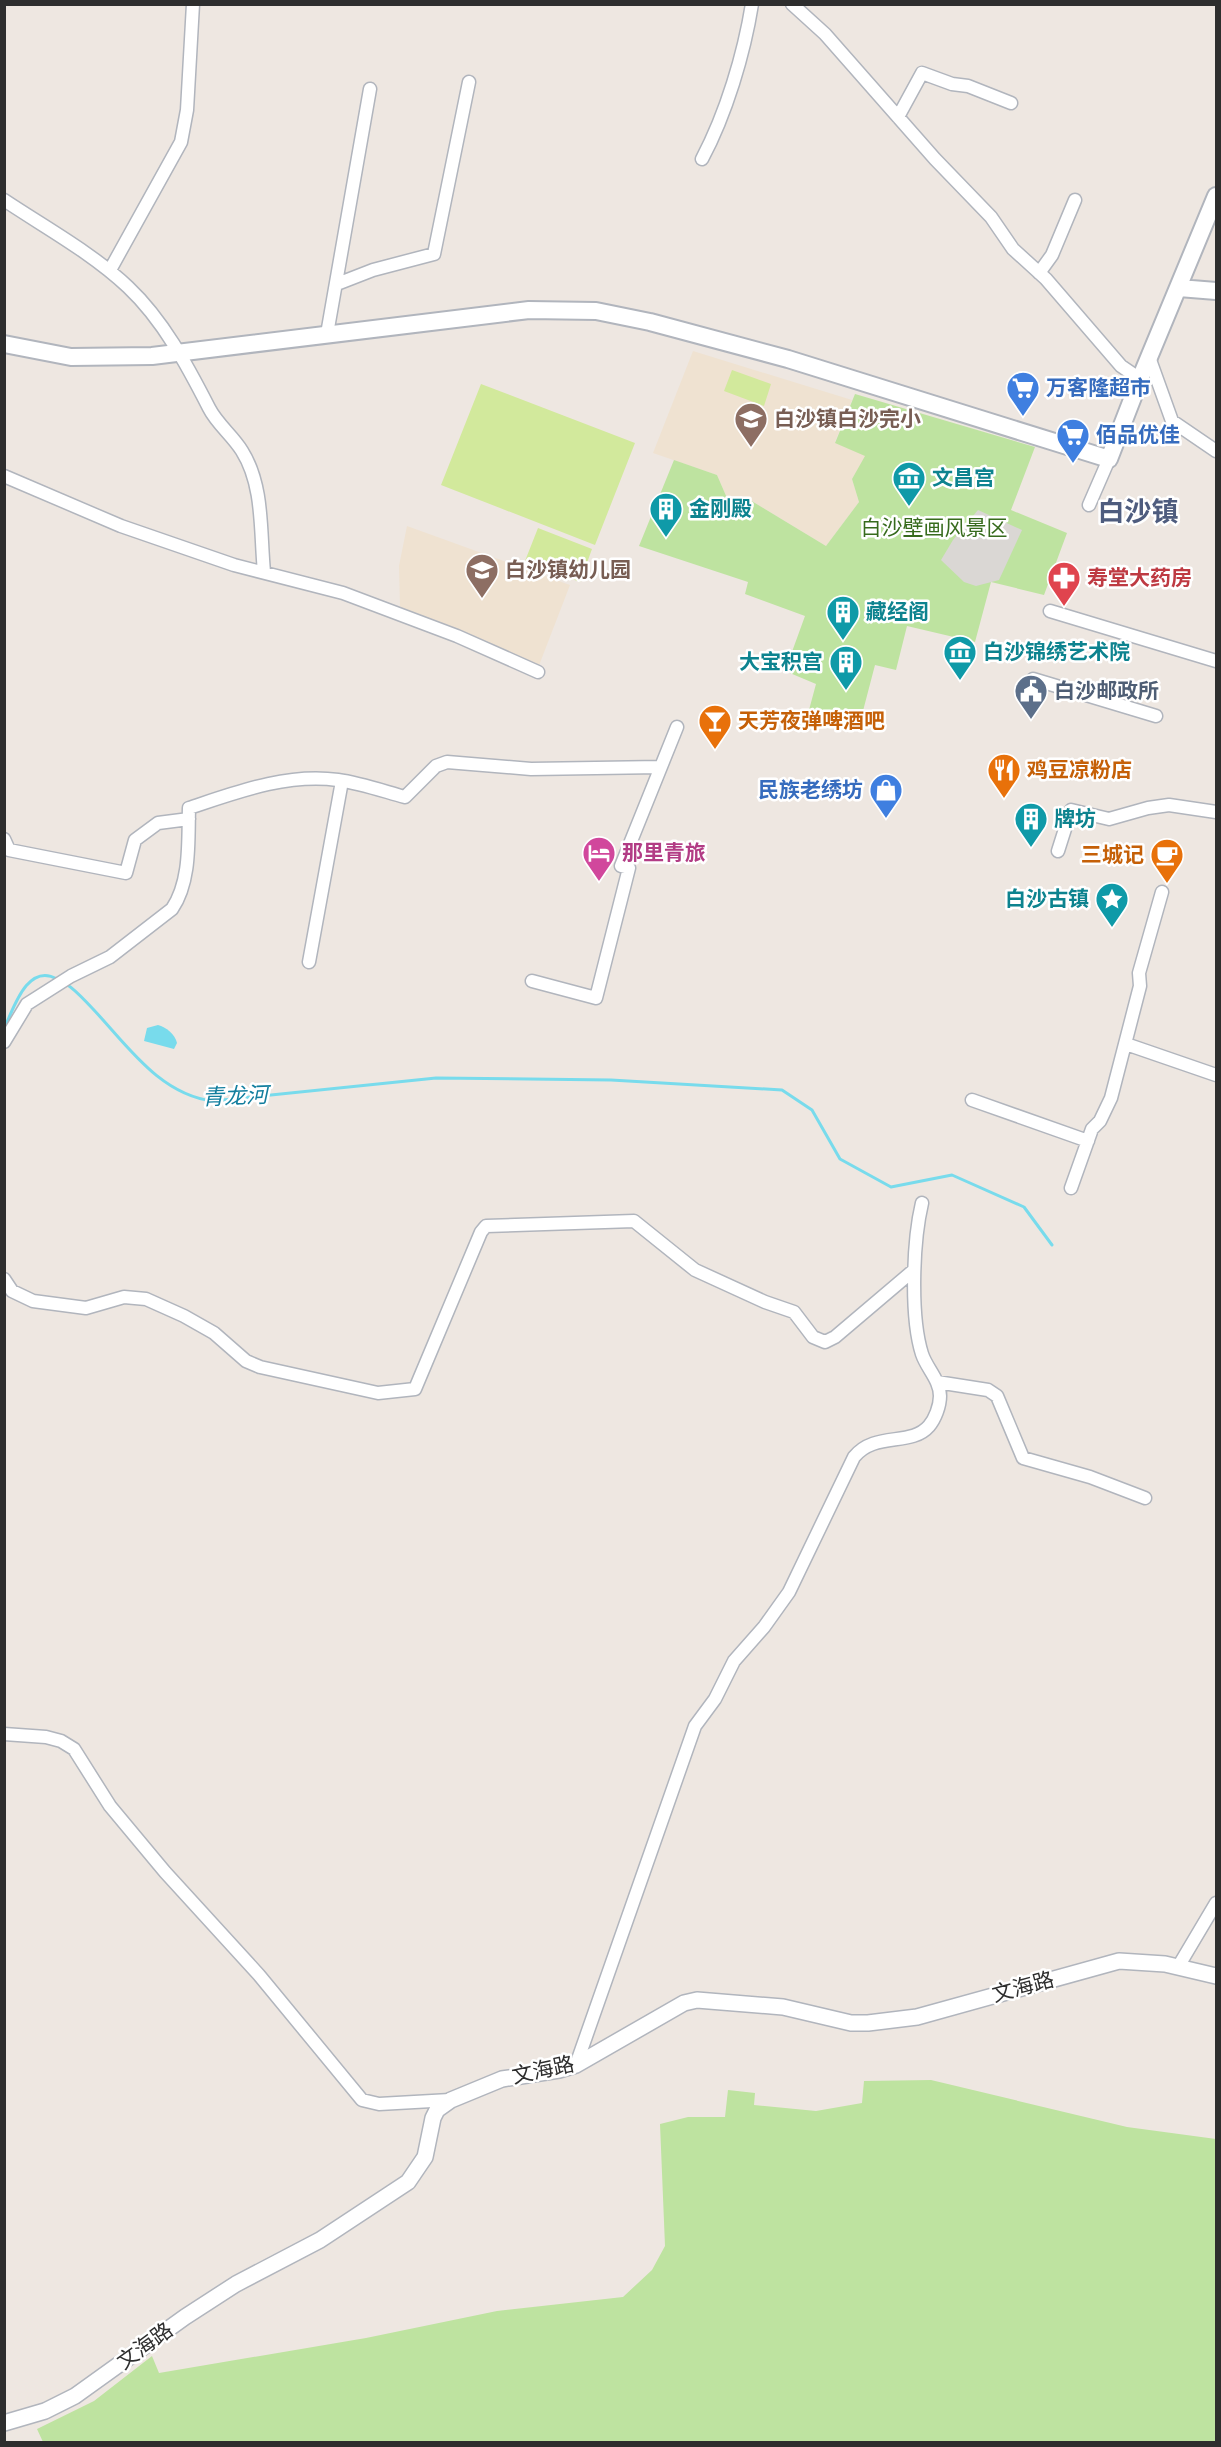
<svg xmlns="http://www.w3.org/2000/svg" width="1221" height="2447" font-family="'Fira Sans','Noto Sans SC',sans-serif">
<rect width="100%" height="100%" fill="#eee7e1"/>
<path fill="#efe2d1" d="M693,351L852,400L835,442L866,456L852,479L859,502L826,546L750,500L730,505L717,475L653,453Z
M407,526L570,585L538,668L407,615L400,606L399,566Z"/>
<path fill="#bee3a0" d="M855,394L1035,447L1011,510L1067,533L1044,595L991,582L975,642L907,626L896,670L875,665L858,730L809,710L816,684L785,671L805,616L745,594L748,582L639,546L674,460L717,475L730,505L750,500L826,546L859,502L852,479L865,456L835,443Z
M931,2080L1127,2127L1216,2139V2442H43L37,2429L94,2401L152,2356L159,2373L366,2338L497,2311L623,2297L652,2270L665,2246L660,2124L688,2117H725L728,2090L755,2093L754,2105L816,2111L862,2103L864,2081Z"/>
<path fill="#d2e99c" d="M732,370L771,384L764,406L724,391Z
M481,384L635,443L595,545L441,485Z
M538,528L592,549L580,582L525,561Z"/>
<path fill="#dad7d4" d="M978,510L1022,530L999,580L976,586L964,582L941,560L953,540Z"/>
<path fill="#78dbec" d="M158,1025C166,1027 175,1034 177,1043L174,1049L144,1041L147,1028Z"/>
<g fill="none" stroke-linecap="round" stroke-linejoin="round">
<path stroke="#78dbec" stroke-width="3" d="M66,984C76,990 84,1000 93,1009C127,1045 160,1095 213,1101L436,1078L611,1080L782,1090L812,1110L840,1159L891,1187L952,1175L1024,1207L1052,1245
M4,1029C13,1010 27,962 57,979"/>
<defs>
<path id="minor" d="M792,4L825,34L935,159L991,217L1013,249L1046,279L1121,366L1140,379
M898,117L922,73L952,84L968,86L1011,103
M702,159C726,114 744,54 752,4
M4,200C46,228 92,253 128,287C163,320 187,365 209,408C217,424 233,436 242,451C264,486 260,532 264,572
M110,270L181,142L187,110L193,4
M1039,273L1052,255L1075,200
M337,284L373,270L434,254L469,82
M327,334L370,89
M1149,357L1172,421L1216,451
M4,476L121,526L234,565L343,593L457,636L538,672
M1089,505L1109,459
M1050,611L1216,661
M1033,679L1156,716
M4,839L9,850L126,873L135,840L158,823L189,819
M1058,851L1071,810L1109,819L1148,808L1169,805L1216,812
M309,962L342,781
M532,981L596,998L629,868L621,866L677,727
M4,1042L27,1004L71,976L110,957L172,909C191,881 188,841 189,808C237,792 287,773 338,780C360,783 383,791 405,797L436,766L447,762L531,769L660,767
M1126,1044L1216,1075
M972,1100L1088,1141
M1071,1188L1092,1129L1100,1121L1111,1098L1140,986L1139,973L1162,892
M4,1279L12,1291L33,1301L86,1308L124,1297L146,1299L184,1316L214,1333L246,1361L260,1367L378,1393L415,1389L481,1232L486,1226L634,1221L695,1270L765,1302L794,1312L813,1337L825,1342L835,1337L914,1270
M937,1382L988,1390L997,1396L1023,1458L1090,1477L1145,1498
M4,1734L46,1737L61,1741L74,1749L110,1806L165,1872L259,1975L362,2100L379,2104L450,2100
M1178,1967L1216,1903
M576,2065L695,1726L715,1699L734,1661L764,1627L789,1592L854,1457C875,1431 911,1447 929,1426C935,1419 940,1406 940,1396C940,1380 927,1369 922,1354C910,1316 913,1241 922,1203"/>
<path id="tertiary" d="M4,2423L45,2411L75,2396L185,2317L236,2284L320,2240L408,2182L425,2157L433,2118L437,2110L451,2100L502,2079L559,2070L576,2065L684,2003L697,2000L783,2007L851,2023H868L917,2017L1119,1961L1165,1964L1216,1976"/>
<path id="secondary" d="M1179,288L1216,291
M4,344L71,357L152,356L529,310L596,311L650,322L788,359L1109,459L1140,379L1216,196"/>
</defs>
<use href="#minor" stroke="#b1b5bd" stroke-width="15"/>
<use href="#tertiary" stroke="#b1b5bd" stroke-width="18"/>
<use href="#secondary" stroke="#b1b5bd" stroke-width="20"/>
<use href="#minor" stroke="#fff" stroke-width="12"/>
<use href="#tertiary" stroke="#fff" stroke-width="15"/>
<use href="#secondary" stroke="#fff" stroke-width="16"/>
</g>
<defs>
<symbol id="supermarket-pin" viewBox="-11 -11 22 30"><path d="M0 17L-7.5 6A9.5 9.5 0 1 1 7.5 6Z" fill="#3f7fe0" stroke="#fff"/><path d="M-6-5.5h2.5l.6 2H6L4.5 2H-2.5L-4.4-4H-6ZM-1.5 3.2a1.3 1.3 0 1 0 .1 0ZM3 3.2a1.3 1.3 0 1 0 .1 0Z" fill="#fff"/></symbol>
<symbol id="school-pin" viewBox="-11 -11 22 30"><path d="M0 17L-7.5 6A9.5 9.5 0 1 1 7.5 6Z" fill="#8d6e63" stroke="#fff"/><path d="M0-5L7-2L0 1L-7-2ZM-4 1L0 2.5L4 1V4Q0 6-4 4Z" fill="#fff"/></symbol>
<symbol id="museum-pin" viewBox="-11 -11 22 30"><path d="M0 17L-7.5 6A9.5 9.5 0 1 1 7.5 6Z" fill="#0f9aa8" stroke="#fff"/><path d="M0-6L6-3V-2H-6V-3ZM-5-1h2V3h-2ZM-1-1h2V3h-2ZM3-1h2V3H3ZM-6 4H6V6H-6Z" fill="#fff"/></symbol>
<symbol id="building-pin" viewBox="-11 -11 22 30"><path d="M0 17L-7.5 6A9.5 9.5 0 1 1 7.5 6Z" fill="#0f9aa8" stroke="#fff"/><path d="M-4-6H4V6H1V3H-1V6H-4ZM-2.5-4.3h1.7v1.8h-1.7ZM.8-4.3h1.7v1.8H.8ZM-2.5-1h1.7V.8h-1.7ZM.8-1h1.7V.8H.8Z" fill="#fff"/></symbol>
<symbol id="pharmacy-pin" viewBox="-11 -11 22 30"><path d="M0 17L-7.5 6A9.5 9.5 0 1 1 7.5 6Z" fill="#e0444e" stroke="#fff"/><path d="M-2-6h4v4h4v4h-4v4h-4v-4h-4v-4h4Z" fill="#fff"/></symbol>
<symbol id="civic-pin" viewBox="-11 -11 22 30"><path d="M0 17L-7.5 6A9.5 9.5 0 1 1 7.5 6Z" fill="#5c6f8a" stroke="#fff"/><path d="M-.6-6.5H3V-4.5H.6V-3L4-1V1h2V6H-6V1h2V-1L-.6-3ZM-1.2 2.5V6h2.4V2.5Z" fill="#fff"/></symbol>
<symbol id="bar-pin" viewBox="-11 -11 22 30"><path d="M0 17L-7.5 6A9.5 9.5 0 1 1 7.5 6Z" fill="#e8710a" stroke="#fff"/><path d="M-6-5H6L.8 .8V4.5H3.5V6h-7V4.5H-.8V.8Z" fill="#fff"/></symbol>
<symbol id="restaurant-pin" viewBox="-11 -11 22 30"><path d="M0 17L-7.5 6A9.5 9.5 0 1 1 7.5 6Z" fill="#e8710a" stroke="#fff"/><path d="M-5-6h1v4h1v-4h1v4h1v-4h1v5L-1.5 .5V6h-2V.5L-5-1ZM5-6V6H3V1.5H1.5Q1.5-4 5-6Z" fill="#fff"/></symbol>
<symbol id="shop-pin" viewBox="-11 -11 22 30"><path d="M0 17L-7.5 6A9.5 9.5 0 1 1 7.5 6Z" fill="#3f7fe0" stroke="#fff"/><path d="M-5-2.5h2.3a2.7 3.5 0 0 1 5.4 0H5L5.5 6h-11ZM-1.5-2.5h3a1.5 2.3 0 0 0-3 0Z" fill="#fff"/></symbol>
<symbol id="hotel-pin" viewBox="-11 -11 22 30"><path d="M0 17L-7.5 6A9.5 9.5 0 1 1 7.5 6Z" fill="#d1479c" stroke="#fff"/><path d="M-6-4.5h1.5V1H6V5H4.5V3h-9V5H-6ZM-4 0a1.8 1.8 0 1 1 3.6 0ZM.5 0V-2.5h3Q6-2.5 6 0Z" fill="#fff"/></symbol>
<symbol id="cafe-pin" viewBox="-11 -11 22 30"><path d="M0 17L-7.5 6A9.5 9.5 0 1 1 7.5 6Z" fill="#e8710a" stroke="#fff"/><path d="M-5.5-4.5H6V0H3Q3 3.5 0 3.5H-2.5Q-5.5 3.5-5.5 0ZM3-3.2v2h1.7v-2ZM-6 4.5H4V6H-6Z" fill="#fff"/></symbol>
<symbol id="sight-pin" viewBox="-11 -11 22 30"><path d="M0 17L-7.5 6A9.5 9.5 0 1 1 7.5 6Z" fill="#0f9aa8" stroke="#fff"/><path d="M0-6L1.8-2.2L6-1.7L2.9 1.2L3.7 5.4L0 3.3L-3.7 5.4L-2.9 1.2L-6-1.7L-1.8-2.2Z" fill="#fff"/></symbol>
</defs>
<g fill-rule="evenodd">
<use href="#supermarket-pin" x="1004" y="369" width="38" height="52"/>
<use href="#school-pin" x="732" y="400" width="38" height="52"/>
<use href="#supermarket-pin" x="1054" y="416" width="38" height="52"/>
<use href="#museum-pin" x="890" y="459" width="38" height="52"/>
<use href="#building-pin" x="647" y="490" width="38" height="52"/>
<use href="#school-pin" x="463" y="551" width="38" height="52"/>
<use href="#pharmacy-pin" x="1045" y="559" width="38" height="52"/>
<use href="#building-pin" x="824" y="593" width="38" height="52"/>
<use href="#museum-pin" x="941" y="633" width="38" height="52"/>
<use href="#building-pin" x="827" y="643" width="38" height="52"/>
<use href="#civic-pin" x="1012" y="672" width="38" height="52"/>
<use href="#bar-pin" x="696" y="702" width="38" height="52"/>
<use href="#restaurant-pin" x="985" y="751" width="38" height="52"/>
<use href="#shop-pin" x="867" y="771" width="38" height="52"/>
<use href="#building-pin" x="1012" y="800" width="38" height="52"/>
<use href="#hotel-pin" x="580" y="834" width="38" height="52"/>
<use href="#cafe-pin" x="1148" y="836" width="38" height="52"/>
<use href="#sight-pin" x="1093" y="880" width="38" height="52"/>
</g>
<g text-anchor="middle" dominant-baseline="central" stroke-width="5" stroke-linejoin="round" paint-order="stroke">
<g font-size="21" font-weight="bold" fill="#366cbe" stroke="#fff" text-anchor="start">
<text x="1046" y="388">万客隆超市</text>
<text x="1096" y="435">佰品优佳</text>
<text x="863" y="790" text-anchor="end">民族老绣坊</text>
</g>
<g font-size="21" font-weight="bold" fill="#785e54" stroke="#fff" text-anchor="start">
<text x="774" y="419">白沙镇白沙完小</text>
<text x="505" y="570">白沙镇幼儿园</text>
</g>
<g font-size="21" font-weight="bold" fill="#0d838f" stroke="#fff" text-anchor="start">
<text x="932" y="478">文昌宫</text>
<text x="689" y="509">金刚殿</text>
<text x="866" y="612">藏经阁</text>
<text x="983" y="652">白沙锦绣艺术院</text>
<text x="823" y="662" text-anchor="end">大宝积宫</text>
<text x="1054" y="819">牌坊</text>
<text x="1089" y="899" text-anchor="end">白沙古镇</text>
</g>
<g font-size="21" fill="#376b1d" stroke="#fff">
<text x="934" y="528">白沙壁画风景区</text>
</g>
<g font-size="21" font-weight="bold" fill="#be3a42" stroke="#fff" text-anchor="start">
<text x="1087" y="578">寿堂大药房</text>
</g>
<g font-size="21" font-weight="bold" fill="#4e5e75" stroke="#fff" text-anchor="start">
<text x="1054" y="691">白沙邮政所</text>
</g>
<g font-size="21" font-weight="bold" fill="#c56008" stroke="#fff" text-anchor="start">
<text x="738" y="721">天芳夜弹啤酒吧</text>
<text x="1027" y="770">鸡豆凉粉店</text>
<text x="1144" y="855" text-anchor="end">三城记</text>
</g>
<g font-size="21" font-weight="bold" fill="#b23c85" stroke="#fff" text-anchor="start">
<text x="622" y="853">那里青旅</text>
</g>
<g font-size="21" fill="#2e2e2e" stroke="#fff">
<text transform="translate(1023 1987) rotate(-15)">文海路</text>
<text transform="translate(543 2070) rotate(-12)">文海路</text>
<text transform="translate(145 2346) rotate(-36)">文海路</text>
</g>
<g font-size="22" font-style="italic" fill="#127e9e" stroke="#fff">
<text transform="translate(235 1096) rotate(-2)">青龙河</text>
</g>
<g font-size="27" font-weight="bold" fill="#4e5c7e" stroke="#fff">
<text x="1138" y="512">白沙镇</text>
</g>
</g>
<rect width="1221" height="2447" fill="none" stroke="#2e2e2e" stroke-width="12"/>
</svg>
